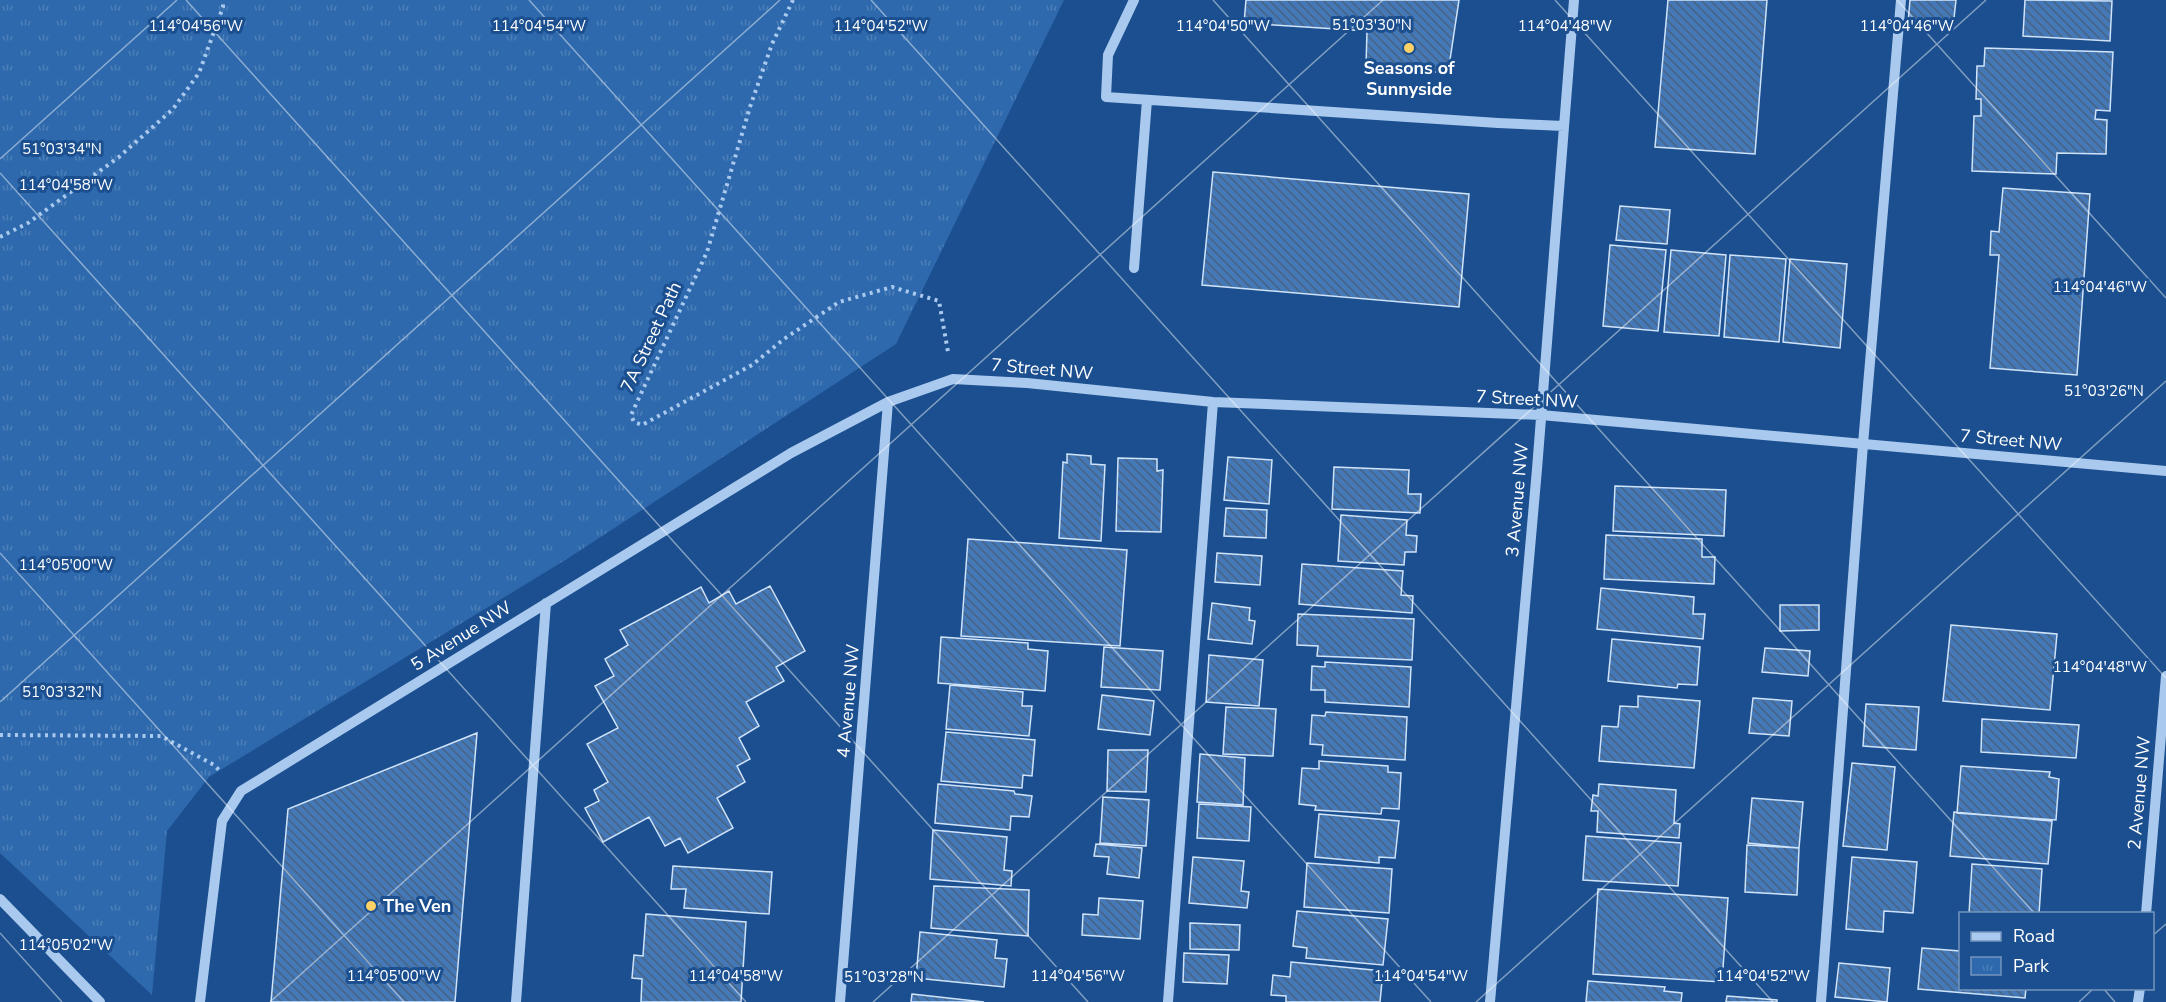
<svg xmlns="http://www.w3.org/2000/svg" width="2166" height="1002" font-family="'Nunito Sans',sans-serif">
<defs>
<pattern id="park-tufts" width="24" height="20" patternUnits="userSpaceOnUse" patternTransform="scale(1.5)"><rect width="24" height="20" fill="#2e69ad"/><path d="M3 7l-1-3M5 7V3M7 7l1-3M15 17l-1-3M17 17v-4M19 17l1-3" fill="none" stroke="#4d80b9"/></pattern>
<pattern id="building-back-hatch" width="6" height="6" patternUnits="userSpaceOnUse" patternTransform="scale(1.5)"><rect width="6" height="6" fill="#4478b7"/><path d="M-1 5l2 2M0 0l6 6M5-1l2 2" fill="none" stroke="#486282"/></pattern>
</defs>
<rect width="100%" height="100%" fill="#1b4f8f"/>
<path fill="url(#park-tufts)" d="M0,0H1064L896,344L567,559L209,777L167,831L152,995L0,853Z"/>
<path fill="url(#building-back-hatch)" stroke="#cfe3fa" stroke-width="1.5" d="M1246,0H1459L1448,73L1366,66L1367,31L1244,23Z
M1668,0H1767L1755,154L1655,147Z
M1910,0H1956L1953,27L1908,23Z
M2025,0L2112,1L2110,41L2023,36Z
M1985,48L2113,52L2110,111L2096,110L2095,119L2107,120L2106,154L2057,153L2056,174L1972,171L1974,116H1981V99H1976L1977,66H1984Z
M1213,172L1469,194L1459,307L1202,285Z
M2003,188L2090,194L2077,375L1990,368L1999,255H1990L1991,231L1999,232Z
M1620,206L1670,210L1667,244L1616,240Z
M1610,245L1666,250L1658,331L1603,326Z
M1671,250L1726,255L1719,336L1664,332Z
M1730,255L1786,259L1779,342L1724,337Z
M1790,259L1847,264L1840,348L1783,342Z
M1067,454L1091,456V464L1105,465L1101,541L1059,538L1063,462L1067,463Z
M1228,457L1272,460L1269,504L1224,500Z
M1118,458L1157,459V471L1163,470L1161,532L1116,531Z
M1334,467L1409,470L1408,494H1421L1420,513L1332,509Z
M1615,486L1726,490L1724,536L1613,531Z
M1226,508L1267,510L1266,538L1224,536Z
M1341,515L1407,520L1406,535L1417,536L1416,552H1405L1404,565L1338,561Z
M1606,535L1702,539V557H1715L1714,584L1604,579Z
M968,539L1127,550L1120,646L961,636Z
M1217,553L1262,556L1260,585L1215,582Z
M1302,564L1403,571L1401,595L1413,596L1412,613L1299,604Z
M770,586L805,651L776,667L784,681L746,702L759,726L739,738L750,759L737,766L745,782L717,798L733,828L688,853L680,838L665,846L649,817L603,842L585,808L599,801L594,790L608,782L587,744L618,728L595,686L614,676L605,659L628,645L620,630L701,587L709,603L729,591L736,604Z
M1601,588L1694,597L1693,614H1705L1703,639L1597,629Z
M1212,603L1250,608L1249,620L1255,621L1252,644L1208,639Z
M1780,605H1819V630L1780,631Z
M1298,614L1414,619L1412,660L1317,656L1318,646L1297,645Z
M1951,625L2057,634L2050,710L1943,701Z
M941,637L1028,643V649L1048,651L1045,691L938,683Z
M1612,639L1700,647L1697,685L1678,684L1677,688L1608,681Z
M1104,647L1163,651L1160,690L1101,687Z
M1765,648L1810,651L1808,676L1762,672Z
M1209,655L1263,660L1259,706L1206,702Z
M1325,662L1411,667L1409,707L1325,702V690H1311L1312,666L1325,667Z
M950,685L1023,692L1022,706H1032L1029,736L946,729Z
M1102,695L1154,701L1150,735L1098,729Z
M1638,696L1700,701L1694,768L1599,761L1602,726L1618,727L1620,706L1638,707Z
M1753,698L1792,701L1789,736L1749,733Z
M1866,704L1919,707L1916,750L1863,746Z
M1226,707L1276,709L1273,756L1223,754Z
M1326,712L1407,717L1405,760L1322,755L1323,745L1310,744L1312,715L1325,716Z
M1982,719L2079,725L2076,758L1981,752Z
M946,732L1035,740L1032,776L1023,775L1022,788L941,781Z
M477,733L455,1002H271L288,809Z
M1108,750H1148L1146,792L1107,791Z
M1200,754L1245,758L1243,805L1197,802Z
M1319,761L1388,766V772L1401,773L1399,809L1382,808L1381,814L1315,810L1316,806L1299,804L1302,768L1319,769Z
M1852,763L1895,767L1887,850L1843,846Z
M1961,766L2050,772L2049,777L2059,779L2056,820L1957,813Z
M938,784L1014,791L1015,794L1032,796L1029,817L1011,816L1010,830L935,823Z
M1599,784L1676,790L1674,823L1680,824L1679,838L1597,832L1598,811H1591L1593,795L1598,796Z
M1103,797L1149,800L1146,846L1100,843Z
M1752,798L1803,802L1799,848L1748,843Z
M1199,804L1251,807L1249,841L1197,838Z
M1954,812L2052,821L2048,864L1950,856Z
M1319,814L1399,821L1395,858L1379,857V863L1315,857Z
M933,830L1007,837L1004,870L1012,871L1011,886L930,879Z
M1586,836L1681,843L1678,886L1583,880Z
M1096,844L1142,848L1139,878L1107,874L1109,857L1094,856Z
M1747,845L1799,848L1797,895L1745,892Z
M1193,857L1244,861L1241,891L1249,892L1247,908L1189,903Z
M1852,857L1917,862L1913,913L1884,911L1883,932L1846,929Z
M1307,863L1392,869L1389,913L1304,907Z
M1972,864L2042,869L2039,914H1969Z
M673,866L772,872L769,914L684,908L686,889H671Z
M934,886L1029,890L1028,936L931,928Z
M1598,889L1728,898L1722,982L1593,974Z
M1099,898L1143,901L1140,939L1082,935L1083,914L1098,915Z
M1297,911L1388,919L1383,965L1306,958L1307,948L1293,946Z
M646,914L746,922L741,1002H641L642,979L632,978L634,955L643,956Z
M1190,923L1240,925L1239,950L1190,949Z
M920,932L997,940L995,958L1007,959L1004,987L916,978Z
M1922,948L1960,951V988H2026L2025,998L1918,989Z
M1184,953L1229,955L1227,984L1183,982Z
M1291,962L1383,971L1380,1002H1286V996L1271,995L1273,975L1290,977Z
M1839,963L1890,968L1887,1002L1835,997Z
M1588,981L1665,987L1664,991L1682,993L1681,1002H1586Z
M912,994L984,1002H911Z
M1727,996L1777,1000V1002H1726Z"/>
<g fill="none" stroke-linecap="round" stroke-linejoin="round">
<path stroke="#a9c9ee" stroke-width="4" stroke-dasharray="3 4.5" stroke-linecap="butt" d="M793,0L772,44L750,107L707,252L631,415L634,422L642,425L752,365L784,339L839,302L892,287L939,301L948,352
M0,237L28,223L119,157L173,109L199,73L223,7V0
M0,735L161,736L214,765L220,771"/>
<path stroke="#a9c9ee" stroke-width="10" d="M1134,0L1108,55L1106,97L1498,123L1564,126
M1134,268L1147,100
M0,899L100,1002
M2146,914L2166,676
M200,1002L222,821L241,791L791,453L888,402L953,379L1027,383L1213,402L1541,415L2166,471
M516,1002L546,603
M840,1002L888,402
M1168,1002L1213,402
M1490,1002L1537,469L1574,0
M1821,1002L1863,444L1901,0
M2138,1002L2140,988"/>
</g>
<path fill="none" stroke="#fff" stroke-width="1.5" stroke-opacity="0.45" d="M186,0L1088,1002M529,0L1431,1002M871,0L1773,1002M1213,0L2035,914M1555,0L2166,678M1897,0L2166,298M0,159L177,0M0,173L746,1002M0,553L404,1002M0,702L780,0M0,933L62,1002M2152,936L2166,924M2103,988L2115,1002M270,1002L1383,0M873,1002L1986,0M1476,1002L2166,381M2079,1002L2094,988"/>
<g fill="#ffd166" stroke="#1b4f8f" stroke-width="2">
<circle cx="1409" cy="48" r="6"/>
<circle cx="371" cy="906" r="6"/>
</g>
<g text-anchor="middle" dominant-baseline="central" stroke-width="6" stroke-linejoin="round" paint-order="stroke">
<g font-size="18" font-weight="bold" fill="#fff" stroke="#1b4f8f">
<text x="1409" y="68">Seasons of<tspan x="1409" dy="21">Sunnyside</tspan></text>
<text x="383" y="906" text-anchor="start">The Ven</text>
</g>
<g font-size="18" fill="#fff" stroke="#1b4f8f">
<text transform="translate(651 337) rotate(-65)">7A Street Path</text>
<text transform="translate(1042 369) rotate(5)">7 Street NW</text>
<text transform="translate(1527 399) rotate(3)">7 Street NW</text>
<text transform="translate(2011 440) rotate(5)">7 Street NW</text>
<text transform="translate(1517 500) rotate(-85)">3 Avenue NW</text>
<text transform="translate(461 636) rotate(-32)">5 Avenue NW</text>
<text transform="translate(848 701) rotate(-85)">4 Avenue NW</text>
<text transform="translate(2139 793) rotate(-85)">2 Avenue NW</text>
</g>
</g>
<g font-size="15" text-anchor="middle" fill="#fff" stroke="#1b4f8f" stroke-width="6" stroke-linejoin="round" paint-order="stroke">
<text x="1372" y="30">51°03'30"N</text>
<text x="196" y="31">114°04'56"W</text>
<text x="539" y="31">114°04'54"W</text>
<text x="1223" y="31">114°04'50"W</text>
<text x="881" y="31">114°04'52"W</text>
<text x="1565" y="31">114°04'48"W</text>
<text x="1907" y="31">114°04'46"W</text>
<text x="62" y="154">51°03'34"N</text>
<text x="66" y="190">114°04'58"W</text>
<text x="2100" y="292">114°04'46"W</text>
<text x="2104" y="396">51°03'26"N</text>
<text x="66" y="570">114°05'00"W</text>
<text x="2100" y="672">114°04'48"W</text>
<text x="62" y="697">51°03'32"N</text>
<text x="66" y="950">114°05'02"W</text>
<text x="394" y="981">114°05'00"W</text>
<text x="736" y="981">114°04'58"W</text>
<text x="1078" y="981">114°04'56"W</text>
<text x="1421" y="981">114°04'54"W</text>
<text x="1763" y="981">114°04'52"W</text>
<text x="884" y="982">51°03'28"N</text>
</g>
<rect x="1959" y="912" width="195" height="78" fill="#1b4f8f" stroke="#7695bc" stroke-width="1.5"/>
<rect x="1971" y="932" width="30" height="9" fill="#a9c9ee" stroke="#7695bc" stroke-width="1.5"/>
<text x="2013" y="942" font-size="18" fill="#ffffff">Road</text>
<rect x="1971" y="957" width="30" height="18" fill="url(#park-tufts)" stroke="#7695bc" stroke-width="1.5"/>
<text x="2013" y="972" font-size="18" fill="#ffffff">Park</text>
</svg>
